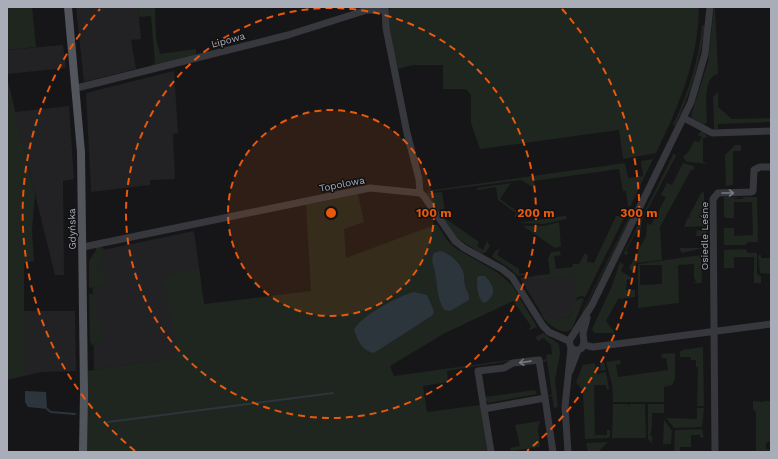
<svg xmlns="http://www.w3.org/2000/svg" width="778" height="459" font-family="'Work Sans',sans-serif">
<rect width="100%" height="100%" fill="#161618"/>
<path fill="#222225" d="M76,7H138L141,39L131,40L136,69L84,82Z
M63,45L66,68L7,74V50Z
M174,71L178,133L173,134L175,179L150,180V185L91,192L86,93Z
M69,106L74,179L63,181L64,275H55L15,112Z
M194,231L204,304L205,353L94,370L92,259L103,250Z
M574,271L577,299L573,303V311L570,317L546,321L520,278Z
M24,311H75L76,371L41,372L24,376Z"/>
<path fill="#1e261f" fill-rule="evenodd" d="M7,7H32L36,47L7,50Z
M138,7H155L156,38L160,54L196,49V56L150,66L155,63L151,16L139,17Z
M391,7H699C698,62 679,105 656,153L623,159L619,130L480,149L471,123V95L466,89H443V65H413L398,69C394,52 381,23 391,7Z
M714,7H715L718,74C702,77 707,109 707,122L704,125L692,118L691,115L708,62Z
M702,25L705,26C700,62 691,93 675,126L673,125C688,93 699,61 702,25Z
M7,77L35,194L32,230L34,261L24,263V376L7,380Z
M718,92V107L732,119L771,118V122L718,124V129H714L713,97Z
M702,131L708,137L703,138V162L708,164L687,162L683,157L689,151L694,141L699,142L702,137L697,135Z
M735,145H741V151H733V185L726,186L725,155Z
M674,153L676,156L642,220L640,234L636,232L626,251L629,253L625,255L624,253Z
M653,159L630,207L628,206L626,191H623L619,169L534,181L535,186H531L521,180L428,192L426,191L625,163L628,178L643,176L641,161Z
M683,163L694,166V170H691L660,227L662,260L636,263V272H633L629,268L630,266L646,236L647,223L651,225L666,197L661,195L667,183L672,185Z
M511,183L500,199L525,217H514L516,213L498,200L496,187L477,190V188Z
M442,192L446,219L479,242L477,246L483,250L487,241L490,246L486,252L482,254L457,238L426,193Z
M704,192V226L684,227L688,217L691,219L689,216L701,193Z
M358,194L364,222L344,229L346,258L437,224L447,240L455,248L497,272L512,285L537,327L530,330L529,329L531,326L513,301L445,333L390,366L394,376L552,354L551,345L543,338L538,341L535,337L543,333L559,344L560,354L555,380L558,407L554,408L552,396L547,397L552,394L547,361L542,362V360L547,359L546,355L447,371L448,382L423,386L427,412L480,405L487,452H86L88,371L177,357L163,276L199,268L204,304L311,291L306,205Z
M724,197H740L732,199H743V197H757L758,242H748L745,245H724V228H734V236L753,235L752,202H734V218H725L724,216Z
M562,216H566L567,219L543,224L518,223Z
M616,216H625L585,297L581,296L576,298L572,275L534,280L533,276L550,274L548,259L551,252L560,251L561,255L554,256L556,269L572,267L573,264H579L585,253L588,256L587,262L594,263Z
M629,217V221L580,318L583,310Z
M559,222L561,246L555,248L523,226H544Z
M697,230L707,231V247L682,253L679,248H705V236H696Z
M96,247H101L105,250L102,260L105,285L89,288V261L96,250Z
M500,249L497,255L519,269V274L525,273V275L518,276L508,267L492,257L495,251Z
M745,249L748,253H757V274L761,276V283H754V257H734V268H724V250Z
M701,255L702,283H694L696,281L694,278V264L678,265L679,303L638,308V264ZM640,265H662V284L640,285Z
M758,255H761V258H771V274L760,273Z
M620,262L624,265L621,271L632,278V279L627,280L626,290H635V297L618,299L606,321L615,333H595L592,330L593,327L612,286Z
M89,294H93L103,342L94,343L92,346L90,341Z
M581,298L584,299L572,329C561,337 547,323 541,315L546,314L548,320L570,317L573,311V302Z
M703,347L704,406H697L698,367H696V360H691V357H680V352L682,350Z
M675,353V379L672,385L664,387V402H613L612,384L606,362L620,360L621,364L616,365L618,377L668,370L666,358H662L661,354Z
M604,362L606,370L597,371V374L606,372L609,389L607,390L606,385H594L595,435H607V430H610V436L608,438L585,439L583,391L576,382L583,365L595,363L596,370L601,369L600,363Z
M535,390L537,394L488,403L484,397Z
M753,401L763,402L764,401H771V441L766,443V449L771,450V452H752L756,450V412L753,410Z
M613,404H628L629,406L630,404H645L646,438H612Z
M648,404H664V413H652C652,422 652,430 650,436H652V444L648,439Z
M697,408H704L702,427L674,428L666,418L697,419Z
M664,420L672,431L671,444H663Z
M540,421L538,429L540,447L511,451L510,448L520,446L515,425Z
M702,429L704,437L700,438V435H691V447H680V452H674L675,430Z
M608,442L598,452H588L586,443Z"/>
<path fill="#2c353c" d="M440,251C451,254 462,264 464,275C464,279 464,282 465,285C466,291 470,294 469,300L450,311L444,310C436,295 438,287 435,272C434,265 430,260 434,253Z
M479,276H485C495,286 497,296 484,303C477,298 477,287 477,278Z
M414,292L427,295L434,311L433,315L374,353C362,351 358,341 354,330C359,317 400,295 414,292Z
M25,391L46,392L47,409L28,407L25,402Z"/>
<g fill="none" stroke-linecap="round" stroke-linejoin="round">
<path stroke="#2c353c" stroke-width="2" d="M47,409L51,412L75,414
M108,422L333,393"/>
<path stroke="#37383d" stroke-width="7" d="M385,7L386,28L407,133L419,179L420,193
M77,88L288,35L367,10H384
M684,118L712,133L771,131
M83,247L370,188L420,193L423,195L455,241L464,248L502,269L512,277L543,326L549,332L569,341
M584,345L593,347L771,324
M571,348L577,351L582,348L584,342L583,333L587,318
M570,371L578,350
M484,409L478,371L504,368L513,363L539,360L545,398
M491,452L484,409L545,398L553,452
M568,452L565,407L571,348L569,341L592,305L691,102L705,54L710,7
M715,452L713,199L718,193L751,192L753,191L754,170L760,167H771"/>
<path stroke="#53555c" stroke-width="8" d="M68,7L81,152L84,393L83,452"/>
</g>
<defs><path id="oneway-shaft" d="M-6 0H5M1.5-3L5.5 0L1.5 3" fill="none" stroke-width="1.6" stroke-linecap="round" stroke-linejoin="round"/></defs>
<g stroke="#757881">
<use href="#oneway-shaft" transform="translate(728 193)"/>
<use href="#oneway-shaft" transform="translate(525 362) rotate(172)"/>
</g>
<circle cx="331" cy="213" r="103" fill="#e8590c" fill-opacity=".12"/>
<g fill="none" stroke="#e8590c" stroke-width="2" stroke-dasharray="7 5">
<circle cx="331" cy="213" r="103"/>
<circle cx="331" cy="213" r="205"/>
<path d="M135 451A308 308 0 0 1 100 9M562 9A308 308 0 0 1 527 451"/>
</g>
<g text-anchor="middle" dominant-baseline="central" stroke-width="3" stroke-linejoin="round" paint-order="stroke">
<g font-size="10" fill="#a8adb8" stroke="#111113">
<text transform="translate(228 40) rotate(-15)">Lipowa</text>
<text transform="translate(342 184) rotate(-11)">Topolowa</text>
<text transform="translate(72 229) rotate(-91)">Gdyńska</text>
<text transform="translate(704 236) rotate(-90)">Osiedle Leśne</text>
</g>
</g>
<circle cx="331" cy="213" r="6" fill="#e8590c" stroke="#111113" stroke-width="2"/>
<g font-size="12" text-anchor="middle" font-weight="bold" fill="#e8590c" stroke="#111113" stroke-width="3" stroke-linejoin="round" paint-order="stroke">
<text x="434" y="217">100 m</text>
<text x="536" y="217">200 m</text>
<text x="639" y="217">300 m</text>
</g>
<rect width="778" height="459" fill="none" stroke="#a8adb8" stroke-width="16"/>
</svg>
